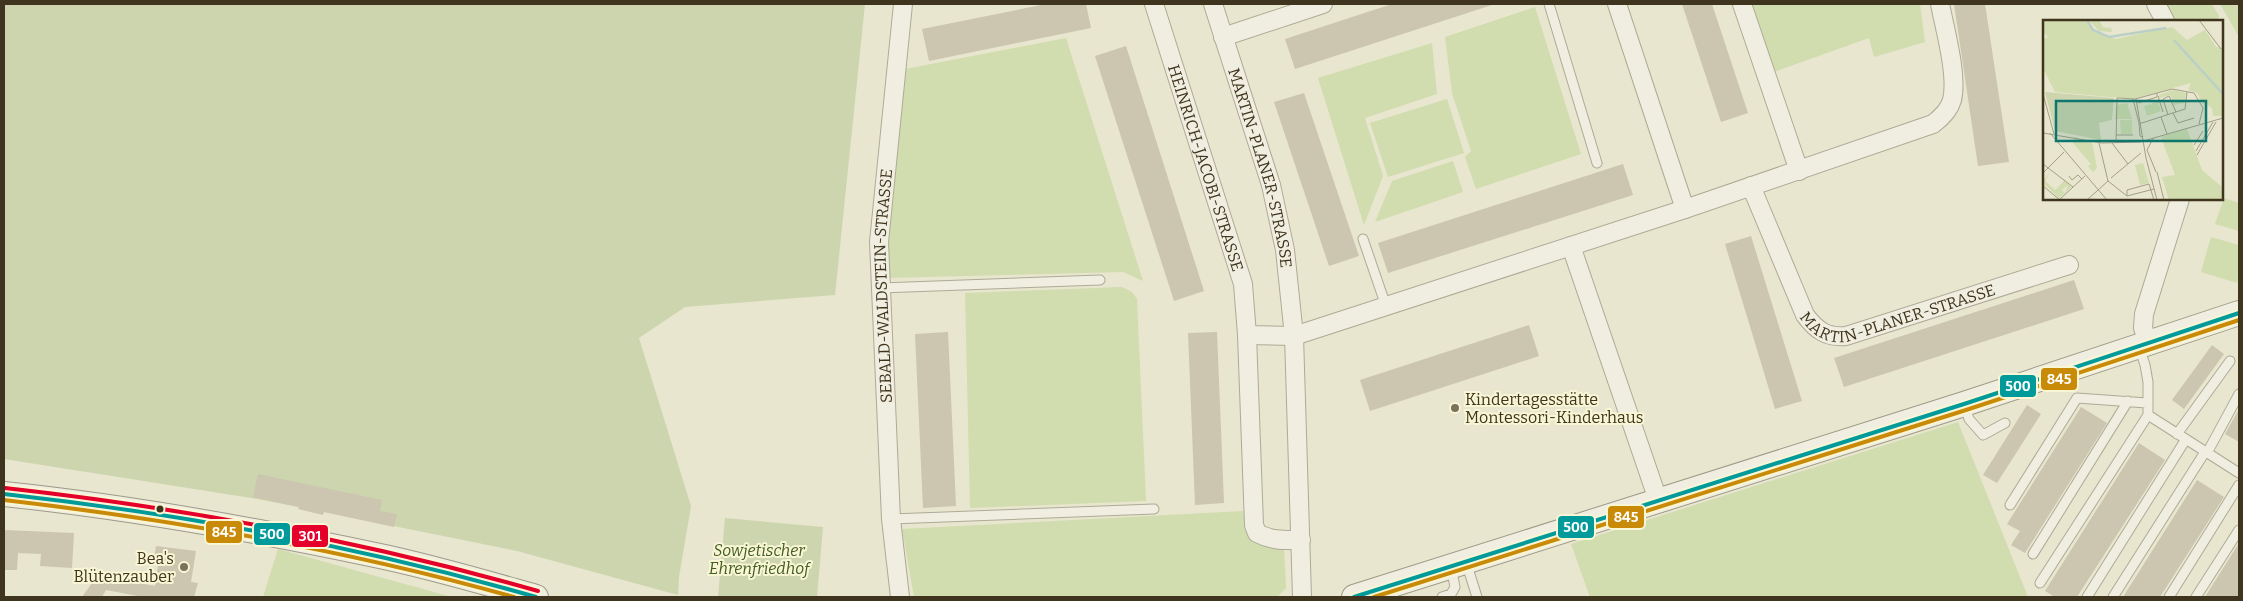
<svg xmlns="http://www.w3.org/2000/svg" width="2243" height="601" font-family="Bitter,serif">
<rect width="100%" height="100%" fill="#e8e6ce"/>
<path fill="#d1dcaf" d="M1752,4H1920L1925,42L1874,57L1869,38L1774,72Z
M2165,4H2212L2219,16L2217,21H2174Z
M2220,4H2239V37Z
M1535,7L1581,154L1476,189L1465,157L1471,151L1452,93L1445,37Z
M1066,38L1143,281L1123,272L886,278V234L905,69Z
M1432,43L1437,94L1365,118L1383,176L1364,225L1318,78Z
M1447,99L1464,153L1388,177L1370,123Z
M1453,161L1463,192L1375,222L1392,181Z
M2224,198L2239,203V231L2215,224Z
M2211,237L2239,245V274L2237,283L2201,272Z
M1122,287L1132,292L1137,299L1146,501L970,508L965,293Z
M1958,422L2028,597H1590L1571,544Z
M1243,511L1246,527L1284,548L1286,588L1277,597H914L902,529Z
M278,549L452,597H263Z"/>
<path fill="#cdd5af" d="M4,4H865L835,295L685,307L639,338L691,506L679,577L678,595L517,551L324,512L257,499L4,459Z
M725,518L823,527L817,597H718Z"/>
<path fill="#ccc5af" d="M1046,4H1086L1091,28L929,61L922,29Z
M1392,4H1495L1295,69L1285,39Z
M1682,4H1712L1748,113L1721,122Z
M1954,4H1985L2009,162L1978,166Z
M1126,46L1204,291L1174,301L1095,56Z
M1304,93L1359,256L1329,266L1274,102Z
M1623,164L1633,195L1388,273L1378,243Z
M1751,236L1802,401L1775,409L1725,244Z
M2074,280L2084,309L1844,387L1834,358Z
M1529,325L1539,356L1370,411L1360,380Z
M948,332L956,506L923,508L915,334Z
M1217,332L1224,503L1195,505L1188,333Z
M2212,345L2224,354L2184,409L2172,400Z
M2027,405L2041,414L1997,483L1983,475Z
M2081,407L2107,423L2025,553L2011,545L2020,531L2007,524Z
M2239,409V442L2225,434Z
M2139,443L2165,460L2077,597H2055L2045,591Z
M258,474L382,500L380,511L397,514L394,527L324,512L323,515L298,509L299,507L253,497Z
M2197,480L2224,497L2160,597H2123Z
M4,530L74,533L72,568L40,566L41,554L18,553L17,570H4Z
M2239,543V597H2205Z
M156,546L196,551L191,582L198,583L194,597H143L106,590L102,597H82L94,580L107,582L108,577L155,586L159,559H154Z"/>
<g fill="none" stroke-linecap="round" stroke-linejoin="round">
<defs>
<path id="lane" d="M1549,4L1597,163
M1363,239L1386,306
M880,288L1100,280
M2139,347L2145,365L2148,382V415L2239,473
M1964,404L1969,419L1983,435L2005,423
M2177,434L2230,361
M2207,453L2239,394
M2010,505L2077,398L2147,403
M891,519L1154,509
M2033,554L2128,401
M1466,562L1477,597
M2040,583L2148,415
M1442,597L1451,594L1455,587L1451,567
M2087,597L2186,439
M2113,597L2205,452
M2169,597L2239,485
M2196,597L2239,530"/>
<g id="street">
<path id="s1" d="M1154,4L1243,284L1247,335L1294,336L1685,209L1933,124C1941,118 1949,111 1952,100C1958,76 1945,30 1940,4"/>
<path id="s2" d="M1213,4L1271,185L1285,250L1294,336L1302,597"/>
<path d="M1617,4L1685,209"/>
<path d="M1742,4L1799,171"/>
<path d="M2156,4L2165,21"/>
<path d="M1223,37L1323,4"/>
<path id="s3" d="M1751,186L1805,315C1816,330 1827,338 1846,336L2069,265"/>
<path d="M1571,246L1658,500"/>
<path d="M1247,335L1254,525L1257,533C1272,541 1284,540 1301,540"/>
<path d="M2148,343L2143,328L2144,314L2180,199"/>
<path id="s4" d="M900,597L891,519L879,242L903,4"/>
</g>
<path id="secondary" d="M4,494C128,507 252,529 375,555C429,566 483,582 536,597
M1354,597L1964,404L2239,313"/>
</defs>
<use href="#lane" stroke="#aeaa97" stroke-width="11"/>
<use href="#street" stroke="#aeaa97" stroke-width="20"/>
<use href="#secondary" stroke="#9d9a87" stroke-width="26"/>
<use href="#lane" stroke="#f0eee1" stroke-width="9"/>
<use href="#street" stroke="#f0eee1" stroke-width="18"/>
<use href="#secondary" stroke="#f0eee1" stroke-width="24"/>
<defs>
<path id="bus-1" d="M4,494C184,514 362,547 536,597
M1354,597L1964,404L2239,313"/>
<path id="bus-2" d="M4,500C176,520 347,550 514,597
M1374,597L1966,410L2239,320"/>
<path id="bus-3" d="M5,488C185,508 363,541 538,591"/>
</defs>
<use href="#bus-1" stroke="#f9f6d5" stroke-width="8"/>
<use href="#bus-2" stroke="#f9f6d5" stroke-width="8"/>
<use href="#bus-3" stroke="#f9f6d5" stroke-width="8"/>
<use href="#bus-1" stroke="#009a9b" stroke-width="4"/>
<use href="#bus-2" stroke="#c98a07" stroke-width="4"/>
<use href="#bus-3" stroke="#e4002b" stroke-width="4"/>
</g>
<g fill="#7a725b" stroke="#f9f6d5" stroke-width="2">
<circle cx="1455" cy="408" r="5"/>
<circle cx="184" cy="567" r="5"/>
</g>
<circle fill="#3f341d" stroke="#f9f6d5" stroke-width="2" cx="160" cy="509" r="4.5"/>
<g text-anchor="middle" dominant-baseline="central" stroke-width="4" stroke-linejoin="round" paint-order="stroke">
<g font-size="16" fill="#3f341d" stroke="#f9f6d5">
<text stroke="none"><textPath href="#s1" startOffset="172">HEINRICH-JACOBI-STRASSE</textPath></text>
<text stroke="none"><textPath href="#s2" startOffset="171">MARTIN-PLANER-STRASSE</textPath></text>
<text stroke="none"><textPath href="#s4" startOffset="312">SEBALD-WALDSTEIN-STRASSE</textPath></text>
<text stroke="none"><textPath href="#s3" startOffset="241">MARTIN-PLANER-STRASSE</textPath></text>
</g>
<g font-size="16" fill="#3f341d" stroke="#f9f6d5" text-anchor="start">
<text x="1465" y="399">Kindertagesstätte<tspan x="1465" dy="18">Montessori-Kinderhaus</tspan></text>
<text x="174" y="558" text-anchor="end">Bea's<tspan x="174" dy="18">Blütenzauber</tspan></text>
</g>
<g font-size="16" font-style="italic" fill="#425d22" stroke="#f9f6d5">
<text x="759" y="550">Sowjetischer<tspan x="759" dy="18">Ehrenfriedhof</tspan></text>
</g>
</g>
<g transform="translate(2043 20)">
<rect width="180" height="180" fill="#e8e6ce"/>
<path d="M0,0H56L60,7L68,8L69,12L56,11L46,0L49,11L73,19L129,7L144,20L162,10L173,27L180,28V96H170L169,88L161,82L160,85L154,73L145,70L148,63L90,79L12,72L0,48V19L5,17L0,12ZM130,70L143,73L141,83L131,85L127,75L116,78V75ZM115,81L118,91L104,96L101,86L109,84L110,87L109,83ZM84,83L89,99H72L73,85ZM77,100H89V114H78ZM144,109L159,150L180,168V180H126L119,157L132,155L118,117ZM32,117L49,122L54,148L50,152L45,146L48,144L30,123ZM100,143L106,163L97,165L92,145ZM7,152L2,161L12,170L22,160L28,167L22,173L25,165L19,170L22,173L16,178L2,165L1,160Z" fill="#d1dcaf"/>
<path d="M2,72L71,78L69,100L56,103L58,120L12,111Z" fill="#cdd5af"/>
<path fill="none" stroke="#bad0c6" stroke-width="2.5" d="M44,0L50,10L66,17L123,8M131,20L180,74"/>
<path fill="none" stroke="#a49f87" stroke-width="1" d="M156,0L178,29M0,74L11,114M115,76L120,92M90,79L96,103H99L142,89L144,72M93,79L103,138L114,180M95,83L114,77V73M130,93L135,103L151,98M125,95L120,79L126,76L133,92M118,97L124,114M96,103L97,116L100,117M0,113L59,123L97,122L180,98M7,113L64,180M73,115H90M110,119L104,130L113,152M56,123L65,161M69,123L85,144M73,123L74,78L92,79L129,69L151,73L160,88L156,104M151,125L160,111M153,131L170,102M154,135L173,102M0,144L30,167M114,152L121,180M0,153L21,132M26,156L29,160L35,155L39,159M68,158L98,133M65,161L84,176L111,169M0,166L17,180M84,176V170L106,164L111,180M16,180L42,156M44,180L65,161"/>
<path fill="#0f766e" fill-opacity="0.15" stroke="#0f766e" stroke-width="2.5" d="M13,81H163V121H13Z"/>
<rect width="180" height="180" fill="none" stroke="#3f341d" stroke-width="2.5"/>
</g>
<g stroke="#f9f6d5" stroke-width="2">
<rect x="2040" y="367" width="38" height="24" rx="5" fill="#c98a07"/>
<rect x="1999" y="374" width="38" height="24" rx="5" fill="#009a9b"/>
<rect x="1607" y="505" width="38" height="24" rx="5" fill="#c98a07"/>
<rect x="1557" y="515" width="38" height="24" rx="5" fill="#009a9b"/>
<rect x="205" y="520" width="38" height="24" rx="5" fill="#c98a07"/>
<rect x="253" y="522" width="38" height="24" rx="5" fill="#009a9b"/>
<rect x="291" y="524" width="38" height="24" rx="5" fill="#e4002b"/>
</g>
<g font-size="14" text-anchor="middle" font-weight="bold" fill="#fff">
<text x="2059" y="384">845</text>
<text x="2018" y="391">500</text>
<text x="1626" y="522">845</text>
<text x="1576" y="532">500</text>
<text x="224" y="537">845</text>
<text x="272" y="539">500</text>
<text x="310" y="541">301</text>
</g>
<rect width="2243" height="601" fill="none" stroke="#3f341d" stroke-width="10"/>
</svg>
